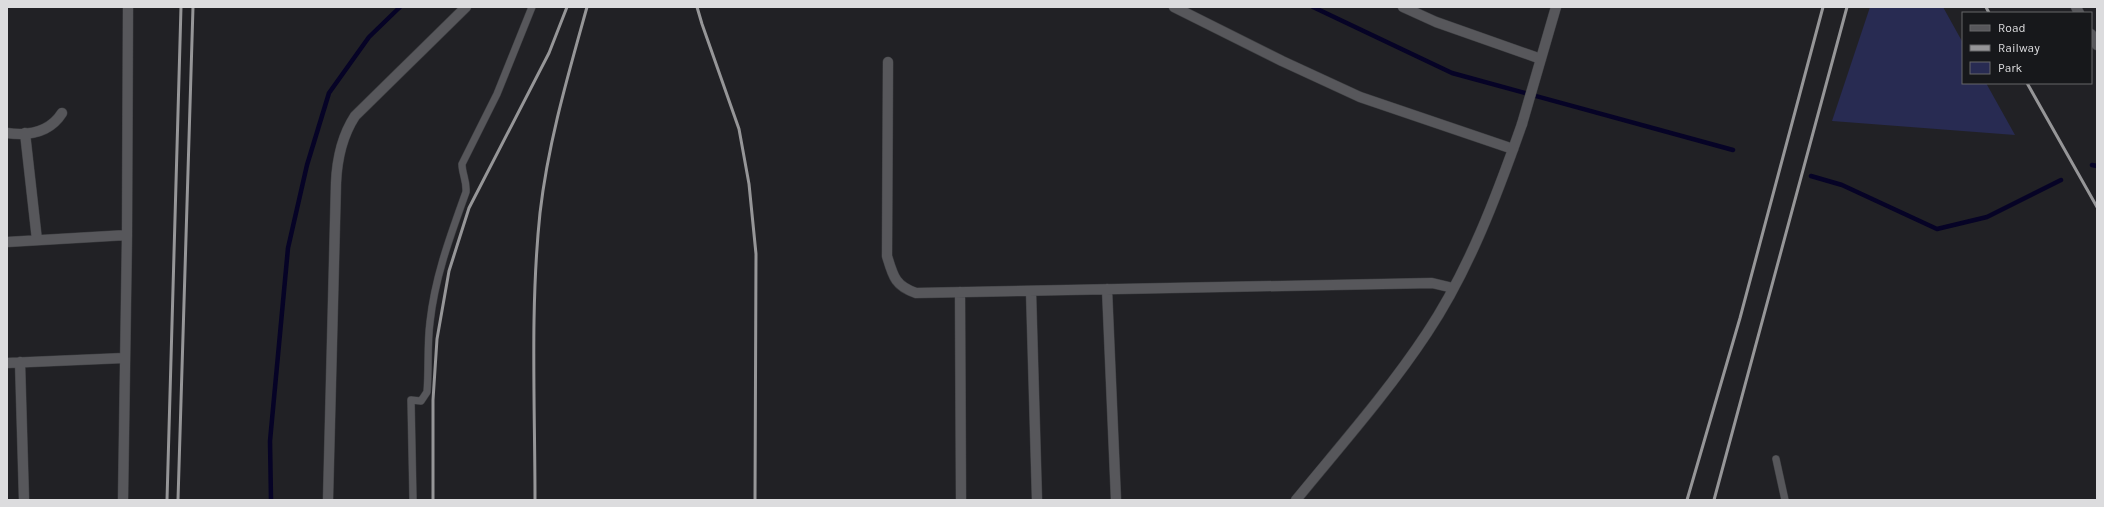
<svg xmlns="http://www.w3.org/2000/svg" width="2104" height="507" font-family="Karla,sans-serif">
<rect width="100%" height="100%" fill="#212125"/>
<path fill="#282b52" d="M1870,7H1943L1963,43V83H1986L2015,135L1832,121Z"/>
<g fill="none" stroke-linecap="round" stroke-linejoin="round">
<path stroke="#060326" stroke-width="4.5" d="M1313,7L1452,73L1733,150
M2092,165L2097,166
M1811,176L1842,185L1937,229L1987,217L2061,180
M271,500L270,441L288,248L307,165L329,93L369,37L400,7"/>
<defs>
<path id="lane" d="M1776,459L1785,500
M413,500L411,400L421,401L427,392C429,369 427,345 430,322C435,276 451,234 466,192C467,181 462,174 462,164L497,94L532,7"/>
<path id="street" d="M1174,7L1282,61L1360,97L1513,149
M1403,7L1436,22L1541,59
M888,62L887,256C893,276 895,286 916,293L1432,283L1453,288
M1522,124L1556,7
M7,133C29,136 50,132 62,113
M25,133L37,240
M7,242L127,235
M1107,289L1116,500
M1031,291L1037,500
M960,292L961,500
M20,362L24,500
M7,363L124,358
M123,500L127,235L128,7"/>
<path id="secondary" d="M2076,7L2079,13
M2091,34L2097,45
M328,500L336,183C337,159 342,136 355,116L466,7
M1296,500C1341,445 1388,392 1427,333C1469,270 1497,195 1522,124"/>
</defs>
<use href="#lane" stroke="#3c3d40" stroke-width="8"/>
<use href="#street" stroke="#3c3d40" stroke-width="11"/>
<use href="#secondary" stroke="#3c3d40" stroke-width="11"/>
<use href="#lane" stroke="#57575b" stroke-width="7"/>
<use href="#street" stroke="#57575b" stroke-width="10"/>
<use href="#secondary" stroke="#57575b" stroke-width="10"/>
<path stroke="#969698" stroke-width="3" d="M697,7L702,24L739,129L749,184L756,254L755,500
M1986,7L1989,13
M2027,83L2097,207
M167,500L181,7
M178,500L193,7
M433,500V400L437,339L449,271L469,208L549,53L567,7
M535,500C535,405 530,308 540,213C548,143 568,75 587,7
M1687,500L1740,318L1823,7
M1714,500L1847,7"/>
</g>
<rect width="2104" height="507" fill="none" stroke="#dcdcde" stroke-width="16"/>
<rect x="1962" y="12" width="130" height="72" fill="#17181b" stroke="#666669"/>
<rect x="1970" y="25" width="20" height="6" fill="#57575b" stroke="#666669"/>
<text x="1998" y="32" font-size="12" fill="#dcdcde">Road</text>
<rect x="1970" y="45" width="20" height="6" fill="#969698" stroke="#666669"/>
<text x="1998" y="52" font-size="12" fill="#dcdcde">Railway</text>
<rect x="1970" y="62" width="20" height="12" fill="#282b52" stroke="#666669"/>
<text x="1998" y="72" font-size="12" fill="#dcdcde">Park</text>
</svg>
